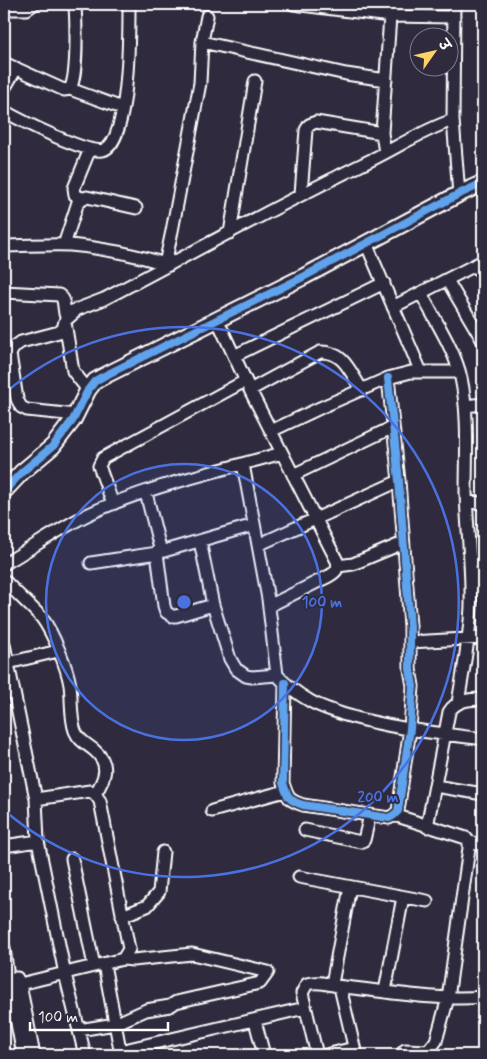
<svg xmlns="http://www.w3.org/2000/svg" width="487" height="1059" font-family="Mynerve,'Playpen Sans Deva',sans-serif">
<rect width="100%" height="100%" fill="#2f2a3d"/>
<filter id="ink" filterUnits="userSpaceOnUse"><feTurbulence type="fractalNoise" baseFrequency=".02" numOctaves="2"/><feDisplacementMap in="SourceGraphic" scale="10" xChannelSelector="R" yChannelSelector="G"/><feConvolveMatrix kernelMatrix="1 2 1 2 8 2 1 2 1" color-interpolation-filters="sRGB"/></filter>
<g filter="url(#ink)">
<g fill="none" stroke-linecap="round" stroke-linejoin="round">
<defs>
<path id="street" d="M293,4L390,16L454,17
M454,4L453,120L459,194
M4,9H27L34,4
M202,42L346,74L386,80
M4,63L64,90L70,89C78,75 76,22 75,4
M4,89L16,69
M70,89L122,108
M4,111C20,120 86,154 103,150C130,143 129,29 129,4
M385,153L382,133L390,16
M301,194L306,130L309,125L316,122L382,133
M82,198L75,195L74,188L90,149
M230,233L255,81
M366,243L421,372
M64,245L78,202L87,197L136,208
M4,246C26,246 48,244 70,245C104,248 137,255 169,265
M165,264L172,231L200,83L202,42L207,16
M476,265L483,276
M447,280L483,341
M4,292L59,295L63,299L65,314L104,299C192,253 278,205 367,162C396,148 423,130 453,120
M421,293C434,319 455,350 461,378C469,415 466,455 466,492C467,530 472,567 471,605C470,638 463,671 458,703
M393,307L483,261
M74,313L65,321L63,329L59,332L21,342L14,347L10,354L17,399L21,407L27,410L76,415
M217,319L250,390L337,561C339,569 336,572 329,576L269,606
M65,322L73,371L88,390
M234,356L384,283
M250,390L320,352C344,351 350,372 362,390
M465,406L483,404
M271,431L322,407L388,378L411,372H459
M243,464L268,599L277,675C286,685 298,694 310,701C320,707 332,710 342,714C388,728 436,733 483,739
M293,475L393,427
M146,493L161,552
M467,502L483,503
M113,504L99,466L103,458L245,381
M200,541L213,605L230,659L236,669L246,676L252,677L277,675
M258,545L399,481
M157,553L164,606L166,612L172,616H176L213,605
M470,560L483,561
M91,563L157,553L254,525
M4,564C32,548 60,528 89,514C148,486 219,471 282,453
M338,566L353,564L403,543
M4,580C16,593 30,605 42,618C53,633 67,667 70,685C72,700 70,717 75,731C79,741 87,744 94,750C111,764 105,779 95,794
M410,642L483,638
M4,644L36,799L38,841L65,974L85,1055
M8,663L58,651
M285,683L283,783C288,798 288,800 303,805L389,818L394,815L398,811L410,729L413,686L410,669V626L399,481L388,378
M435,786L483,794
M212,811L285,791
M394,815L466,838L469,842V848L448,998L436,1041L428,1051L405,1050L401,1055
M427,827L449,712C456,700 470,699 483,699
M305,830L361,842L364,840L370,815
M469,842L483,845
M4,846L38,841
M72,859L94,966
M299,877L427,901
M122,916L147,906L159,892L163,852
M4,948L7,970
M104,964L121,1055
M20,984L123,959L129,949L100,801L95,794L90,791L36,799
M332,984L350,887
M340,987L356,1055
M385,991L403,897
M255,1021L264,1055
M79,1030L115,1024L146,1010L170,1006L176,1002L260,983L268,972L192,954L133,960L123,959
M120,1051L305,1008
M23,1055L11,992V978H17L20,984L34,1055
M317,1055L302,993L307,984C320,980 332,986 345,987C390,992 438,1001 483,997
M326,1055L354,1048"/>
<path id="secondary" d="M4,491L22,472L53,446L73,420L88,390L95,381L102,377L305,276L459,194L483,183"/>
</defs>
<use href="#street" stroke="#fff" stroke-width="15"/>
<use href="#secondary" stroke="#fff" stroke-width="19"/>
<use href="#street" stroke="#2f2a3d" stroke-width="11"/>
<use href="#secondary" stroke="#2f2a3d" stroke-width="15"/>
<defs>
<path id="cycleway" d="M4,491L22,472L53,446L73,420L88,390L95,381L102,377L305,276L459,194L483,183
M285,683L283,783C288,798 288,800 303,805L389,818L394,815L398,811L410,729L413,686L410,669V626L399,481L388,378"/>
</defs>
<use href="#cycleway" stroke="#2f2a3d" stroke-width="11"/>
<use href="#cycleway" stroke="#60a3ed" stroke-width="8"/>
</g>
</g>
<circle cx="184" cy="602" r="138" fill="#4a71e0" fill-opacity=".12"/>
<g fill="none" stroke="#4a71e0" stroke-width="2.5">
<circle cx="184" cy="602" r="138"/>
<path d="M5 393A275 275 0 1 1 5 811"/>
</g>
<circle cx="184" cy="602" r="8" fill="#4a71e0" stroke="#2f2a3d" stroke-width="2.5"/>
<g font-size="15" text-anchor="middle" font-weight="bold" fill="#4a71e0" stroke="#2f2a3d" stroke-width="4" stroke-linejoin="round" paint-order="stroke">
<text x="322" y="607">100 m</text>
<text x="378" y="802">200 m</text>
</g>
<rect width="487" height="1059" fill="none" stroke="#2f2a3d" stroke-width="20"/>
<rect x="10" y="10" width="467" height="1039" fill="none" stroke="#fff" stroke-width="2" filter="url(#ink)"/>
<g transform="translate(434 52) rotate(56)"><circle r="24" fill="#2f2a3d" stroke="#827f8b"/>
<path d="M0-4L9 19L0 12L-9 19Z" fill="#ffd166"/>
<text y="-8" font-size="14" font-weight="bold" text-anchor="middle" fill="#ffffff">उ</text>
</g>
<path d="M30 1022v8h138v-8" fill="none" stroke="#ffffff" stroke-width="2.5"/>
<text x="38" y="1022" font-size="15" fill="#ffffff" stroke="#2f2a3d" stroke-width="4" paint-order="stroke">100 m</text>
</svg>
